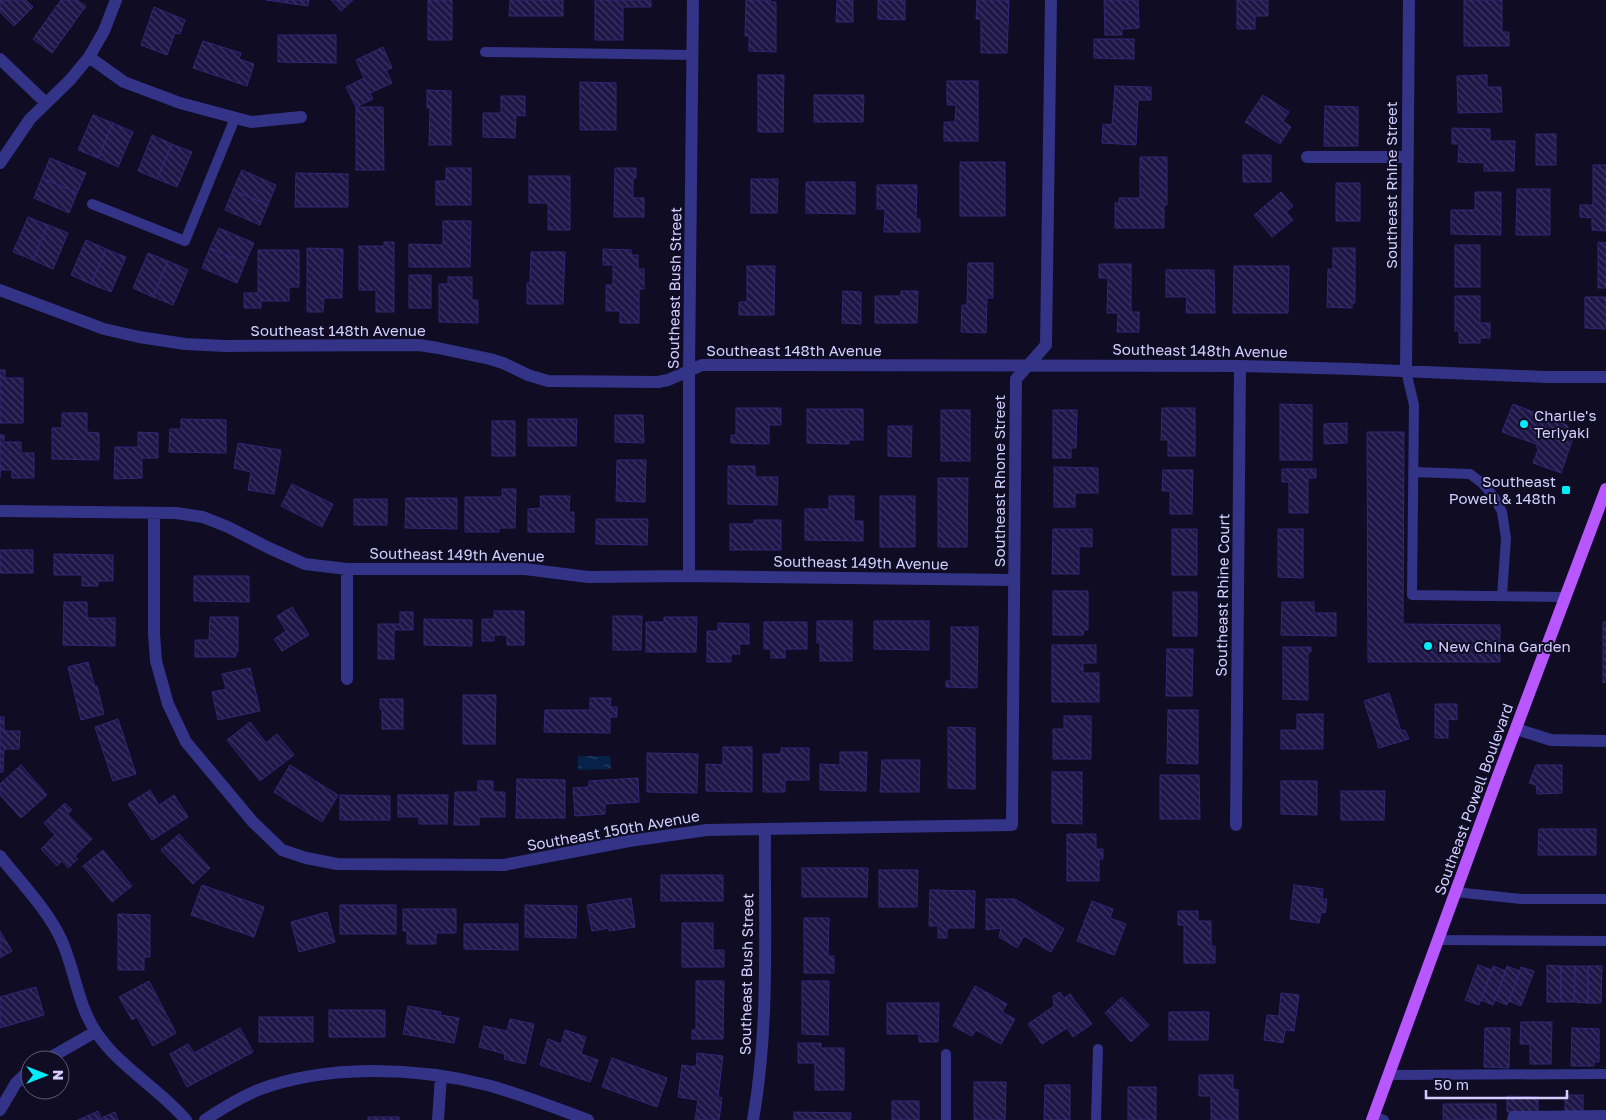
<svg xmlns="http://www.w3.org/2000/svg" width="1606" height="1120" font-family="'Golos Text',sans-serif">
<defs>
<pattern id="water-ripples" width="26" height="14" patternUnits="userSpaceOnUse" patternTransform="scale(1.25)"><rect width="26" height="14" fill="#072248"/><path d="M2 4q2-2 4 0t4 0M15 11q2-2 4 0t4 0" fill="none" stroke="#2a4163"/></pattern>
<pattern id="building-back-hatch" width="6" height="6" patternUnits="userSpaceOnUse" patternTransform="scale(1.25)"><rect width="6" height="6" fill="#1e1647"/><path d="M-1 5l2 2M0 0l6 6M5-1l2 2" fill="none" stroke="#3e3763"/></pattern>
</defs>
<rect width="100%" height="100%" fill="#0f0c24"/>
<path fill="url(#water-ripples)" d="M578,756H610L611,769L578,770Z"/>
<path fill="url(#building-back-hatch)" stroke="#322675" d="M0,0H26L33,7L14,26L0,12Z
M61,0H77L86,6L52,53L33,39Z
M266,0H309L308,6Z
M331,0H353L341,11Z
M428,0H452V40H428Z
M510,0H563V16H509Z
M595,0H651V7H623V40H595Z
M746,0H770V2H776V52L749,51V36H745Z
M837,0H853V22H836Z
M878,0H905V20L878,19Z
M977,0H1009L1007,53H981V19H976Z
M1104,0H1138L1139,28L1122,29V35H1105Z
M1237,0H1268V16H1255V29H1237Z
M1464,0H1502V32H1509V46H1464Z
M154,7L185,20L180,34L175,33L167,55L141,45Z
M278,35H336V63L278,62Z
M1094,39H1134V59L1094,58Z
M203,41L241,53L239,59L254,64L247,86L193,68Z
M383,47L392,68L386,70L392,83L370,93L373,99L356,107L346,87L364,78L356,60Z
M758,75H784L783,132H758Z
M1487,75V87H1501L1502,112L1458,113L1457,76Z
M947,81H978V141H944V122H955L956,105H947Z
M580,82L616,83V130H580Z
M1115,86L1151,87V100H1138L1136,145L1102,143L1103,124L1112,125Z
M427,90L451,91V145H429L430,108H427Z
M814,95H864L863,122H814Z
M1263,95L1289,112L1283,121L1291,127L1280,144L1245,122Z
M501,96H525V116L516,115L515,138L483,137V113H501Z
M1325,106L1358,107V146H1324Z
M356,107H383L384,170H356Z
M93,115L113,123L98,158L78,150Z
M113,123L133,132L118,167L98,158Z
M1452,128L1490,129V141H1515L1514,171H1484V163L1458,162L1459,144H1452Z
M1536,134H1556V165H1536Z
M152,135L172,144L157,179L138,171Z
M172,144L192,152L177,187L157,179Z
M1243,155H1271V182H1243Z
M1140,157H1167V205H1164V228H1115V203H1119V198H1140Z
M50,158L86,173L77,193L42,178Z
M960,162H1005V216H960Z
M1593,165H1606V231L1592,230V218L1580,217V205H1593Z
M446,168H471V205H436V181H446Z
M615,168H636V178H633V198H644V217H614Z
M242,170L276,185L268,205L233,190Z
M296,173L348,174V207H295Z
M529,176H570V230H548V203H529Z
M42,178L77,193L69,213L34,198Z
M751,179H778L777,213H751Z
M806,182H855V214L806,213Z
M1336,183H1360V221H1336Z
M877,185H917L916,219H920V232H884L885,209H877Z
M1517,189H1550V235H1516Z
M233,190L268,205L260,225L225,210Z
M1281,192L1293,206L1286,212L1293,220L1272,237L1254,215Z
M1475,192H1501V235L1451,234V210H1475Z
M28,217L48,225L33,260L13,252Z
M443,221H471L470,267H409V244L443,245Z
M48,225L68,233L53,269L33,260Z
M219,228L254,243L245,263L210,248Z
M86,240L106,249L91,284L71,275Z
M384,242H394V312H376V290H359V246H384Z
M1598,242L1606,243V288H1598Z
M1455,245H1480V287H1455Z
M210,248L245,263L237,283L202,268Z
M307,248L343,249L342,298H324L323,312H307Z
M1333,248H1355V303H1352V308L1327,307L1328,269H1333Z
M106,249L126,257L111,292L91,284Z
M603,249L631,250V255H638V269H644V289H639V323H620V311H606V285H613V265H603Z
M258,250H299V287H289V301H261V308H244V293H258Z
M531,252H565L563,304H527V283H530Z
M148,253L168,261L153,297L133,288Z
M168,261L188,270L173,305L153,297Z
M968,263H993V298H987L986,333L961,332L962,305H967Z
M1099,264H1131V312H1139V332H1117L1118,313H1107L1108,278H1099Z
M747,266H775L774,315H739V302H747Z
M1234,266H1289L1288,313H1233Z
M1166,270H1214L1215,313H1186L1187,297H1166Z
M409,275H431V308H409Z
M448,277H472V300H478V323L439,322V284H448Z
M843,291L861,292V324L842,323Z
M901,291H918L917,323H875V296H901Z
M1455,296H1480V323H1490V338H1480V343H1459V331H1455Z
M1585,297H1606V329L1585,328Z
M0,370H5V378H23V423H0Z
M1280,404L1312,405V460H1280Z
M1513,404L1567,425L1573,438L1561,473L1533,463L1538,450L1536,444L1502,432Z
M736,408H781V425H769V444L731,443V435H736Z
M1162,408H1195V456H1168V440H1161Z
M807,409H863V440H849V444L807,443Z
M941,410H970V461H941Z
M1053,410H1077L1076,448H1071V458H1053Z
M62,413H87V432L99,433V460L52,459V428H62Z
M615,415H643L644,443L615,442Z
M181,419L226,420V453L169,452L170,429H181Z
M528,419H577L576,446H528Z
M492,421H515V456H492Z
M1347,423V443L1324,444V424Z
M888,426H912L911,457L888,456Z
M138,432L158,433V458H142V478L114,479L115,447H138Z
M1367,432H1404L1403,624L1500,625V662H1368Z
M0,435H4V442H21V453H34V478H12V470H0V478Z
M238,443L281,450L274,494L248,490L251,472L234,468Z
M617,460H646L645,502L616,501Z
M728,466H755V477H778L777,505L728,504Z
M1054,467L1098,468V493H1075V507H1054Z
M1282,469H1316V478H1308V513H1289V482H1282Z
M1163,470H1193L1192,514H1170V491H1162Z
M938,478H968L967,547H938Z
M292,484L333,504L322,527L281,506Z
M502,489H516L515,528H499V532H465V497H502Z
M540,496H570L569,512H574V532H528V509L541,508Z
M829,496H854V521H863V541L805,540V509H829Z
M880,496H915V547H880Z
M406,498H457V529L405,528Z
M354,499H387V525H354Z
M596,519H648L647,545L596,544Z
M754,520H781V550H730V524H754Z
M1053,529H1092V547L1079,546V574H1052Z
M1172,529H1197V575H1172Z
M1278,529H1303V578L1278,577Z
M0,550H33V573H0Z
M54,554L113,555V581H98V586H82V575H54Z
M194,576H249V602L194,601Z
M1053,591H1088V630H1084L1083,635H1053Z
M1173,592H1197V636H1173Z
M64,602H87V618H115V646L63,645Z
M1282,602H1314V613H1336V636L1281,635Z
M292,607L309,635L282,651L274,639L286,631L277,616Z
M494,611H524V645H507V635H494V641H482V619H494Z
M400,612H413V630H394V659H378V624H400Z
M613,616H642L641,650H613Z
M210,617H238V652H236V657H195V640H209Z
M664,617H697L696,652H646V622H664Z
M424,619L472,620V646L424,645Z
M817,621H852V661H820V643H817Z
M874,621H929V650L874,649Z
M764,622H807V649H785V658H771V649H764Z
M1603,622H1606V682L1603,683Z
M718,623L749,624V644H739L740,654H731V662H707V631H718Z
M951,627H978L977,688L946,687V681H951Z
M1052,645H1096V663H1083V673H1099V702H1052Z
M1283,647H1311V652H1308V700L1283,699Z
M1167,649H1193L1192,696H1166Z
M88,662L95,687L97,686L104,714L81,720L68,667Z
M250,668L260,711L218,720L212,692L226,689L222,674Z
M1389,693L1401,731L1405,730L1409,739L1379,748L1364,701Z
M463,695H496L495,744H463Z
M590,698H611L610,707H617V717H610V733L544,732L545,710H590Z
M380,699H403V729H382V709H380Z
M1435,704H1457V720L1448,719V738H1435Z
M1168,710H1198V764L1167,763Z
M1297,714H1323V749H1281V730H1297Z
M1064,716H1091V759H1053V729H1064Z
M0,717H4V731H20L19,749H4L3,772H0Z
M118,719L136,774L113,781L95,727Z
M250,722L266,743L277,734L294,755L260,781L227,740Z
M948,727L975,728V789L948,788Z
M723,747H752V792L706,791V764L723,765Z
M781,748H809V780H785V792H763V754H781Z
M840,752H867L866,791L820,790V764L840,765Z
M647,753L698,754L697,793L647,792Z
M882,760H920L919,792H880Z
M21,765L47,795L21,818L0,795V784Z
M290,765L338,795L322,822L274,792Z
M1536,765H1562V793L1537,794L1536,785L1529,783Z
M1052,772H1082V824L1052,823Z
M1160,775H1199L1200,819H1160Z
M638,778L639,802L605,804V814L575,816L573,788L589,787V781Z
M517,779L565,780V818H516Z
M478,781H493V792H505V817H479V825H454L455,792H478Z
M1281,781H1317V815L1281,814Z
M150,790L159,805L174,795L188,817L152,840L128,804Z
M1341,791H1385L1384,820H1341Z
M340,795L390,796V820H340Z
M398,795H448L447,824H419V817H398Z
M65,803L72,810L67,814L92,839L75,856L78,859L68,868L62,861L57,866L41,849L55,835L44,823Z
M1539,829H1596V855H1538Z
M179,834L210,868L193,884L161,850Z
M1067,834H1096V849H1103V859H1099V881H1067Z
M103,850L132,886L112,902L83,866Z
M802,868H868L867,897H802Z
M879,870H918L917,907H879Z
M661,875H723V901H661Z
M202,885L264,907L254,937L191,915Z
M1294,885L1323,889L1322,899H1327L1325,913L1321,912L1319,923L1290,919Z
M930,890L975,891L974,928H947V938H938V926H929Z
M631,898L635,927L609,931V928L592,931L587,905Z
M986,899H1015L1064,929L1051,952L1024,936L1017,948L999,937L1001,928L986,930Z
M1092,901L1113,909L1110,918L1126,924L1114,955L1077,941Z
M340,905H396V934H340Z
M525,905L577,906L576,938L525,937Z
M403,909H456V933H436V944H407V931H403Z
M1178,911H1198V921H1211V946H1215V963H1184V925H1178Z
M327,912L335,942L299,952L291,922Z
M118,914L150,915V957H144V970H118Z
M804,918H829L828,956H834V973H804Z
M682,923H713V950H724V967H682Z
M464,924H518V950L464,949Z
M0,931L12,951L0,958Z
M1478,965L1492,970L1479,1005L1465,1000Z
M1547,965L1561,966V1002H1547Z
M1493,966L1506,971L1493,1005L1481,1000Z
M1507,966L1520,971L1507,1005L1495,1000Z
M1561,966H1575L1574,1002H1561Z
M1575,966H1588V1003L1574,1002Z
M1588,966H1602L1601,1003H1588Z
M1521,967L1534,971L1521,1006L1509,1001Z
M149,981L176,1033L153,1046L137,1017L132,1020L119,997Z
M696,981H724L723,1039H692V1030H696Z
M802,981H829L828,1035L802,1034Z
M975,986L1007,1004L1002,1012L1015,1019L1001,1044L976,1030L972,1036L953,1026Z
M36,987L44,1015L0,1028V997Z
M1060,992L1064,998L1070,994L1092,1024L1073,1037L1067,1028L1042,1044L1028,1024L1054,1006L1053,996Z
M1281,993L1299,995L1294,1031L1285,1030L1283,1043L1264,1040L1267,1015L1279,1016Z
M1122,997L1149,1025L1131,1042L1105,1013Z
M887,1003H939L938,1042H919V1034H887Z
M408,1006L441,1012L440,1015L459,1018L454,1043L403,1034Z
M329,1010H385V1037H329Z
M1169,1012H1209L1208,1040H1169Z
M259,1017H313V1042H259Z
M510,1019L534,1024L525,1064L504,1059L505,1054L479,1047L484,1026L507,1031Z
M1521,1022H1552L1551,1064H1530V1044H1520Z
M240,1028L253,1052L187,1087L170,1054L188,1044L194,1053Z
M1485,1028H1510L1509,1068L1484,1067Z
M1572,1028L1599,1029V1062H1594V1066H1571Z
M565,1030L586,1037L581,1054L598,1060L590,1082L540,1065L548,1039L561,1044Z
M798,1043H821V1048H844V1090H815V1063H798Z
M697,1053L723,1056L718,1097L722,1098L719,1120H695L698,1100L678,1097L682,1065L696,1067Z
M612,1058L667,1078L657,1107L602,1087Z
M1199,1075H1233V1089L1238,1090V1120H1211V1096H1199Z
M974,1082H1006L1005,1120H974Z
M1045,1085H1070V1120H1044Z
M1128,1087H1156V1120H1128Z
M1565,1095H1583V1112H1565Z
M1507,1096L1538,1097V1112H1507Z
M892,1101H919V1120H892Z
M1443,1104H1496V1120H1443Z
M98,1111L101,1118L115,1112L118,1120H78Z
M794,1112L851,1113L850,1120H794Z
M368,1117H399V1120H368Z"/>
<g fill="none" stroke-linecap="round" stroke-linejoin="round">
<path stroke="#333387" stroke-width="10" d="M485,52L692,55
M92,204L185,241L235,118
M1406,371L1414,405L1412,595L1565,597
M1413,472L1470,474L1482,483L1495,498L1502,512L1506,538L1502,596
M1455,892L1521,899H1606
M1438,940L1606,941
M946,1054V1120
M1389,1075L1606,1074
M1373,1116L1384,1120
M1096,1120L1098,1049
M1512,1120L1513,1116L1606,1115"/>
<path stroke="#333387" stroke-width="12" d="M89,57L124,82L180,103L251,122L301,117
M0,59L46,103
M1307,157H1408
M0,163L30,119L70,80L89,57L104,31L116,0
M0,290L104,329L139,337L185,344L225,346L419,345L438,348L490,359L503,363L528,375L548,381L658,382L668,380L702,365L1240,366L1354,369L1546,377H1606
M1406,371L1409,0
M0,511L176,513L203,517L228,527L269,548L305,564L347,569H525L588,577L689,576L1014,580
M154,513V633L156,661L168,704L186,742L252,821L282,850L306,858L337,864L504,865L629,841L707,830L1012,825L1016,379L1046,345L1051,0
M347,569V679
M689,576V370L693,0
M1516,729L1551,740L1606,741
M1236,825L1240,366
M0,856C21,883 47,909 61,939C75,969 77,1004 96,1032C119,1067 159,1088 186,1120
M46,1060L95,1032
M0,1110L16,1083L30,1070
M205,1120C221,1109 239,1098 258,1090C327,1064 416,1067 487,1085C521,1094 555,1108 588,1120
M438,1120L441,1076
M753,1120C770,1024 764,925 765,829"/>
<path stroke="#b856ff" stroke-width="12" d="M1372,1120L1498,776L1606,489"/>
</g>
<g fill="#00ecfa" stroke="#0f0c24" stroke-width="2">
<circle cx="1524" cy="424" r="5"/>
<rect x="1561" y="485" width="10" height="10" rx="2.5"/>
<circle cx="1428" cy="646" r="5"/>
</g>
<g text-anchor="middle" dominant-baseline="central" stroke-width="4" stroke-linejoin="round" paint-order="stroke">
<g font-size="15" fill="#d2cfff" stroke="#0f0c24">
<text transform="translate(1391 185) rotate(-90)">Southeast Rhine Street</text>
<text transform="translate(674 288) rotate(-89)">Southeast Bush Street</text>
<text x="338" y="330">Southeast 148th Avenue</text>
<text x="794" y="350">Southeast 148th Avenue</text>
<text transform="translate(1200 350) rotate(1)">Southeast 148th Avenue</text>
<text transform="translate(999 481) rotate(-90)">Southeast Rhone Street</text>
<text transform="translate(457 554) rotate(1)">Southeast 149th Avenue</text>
<text transform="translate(861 562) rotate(1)">Southeast 149th Avenue</text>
<text transform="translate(1222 595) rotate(-89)">Southeast Rhine Court</text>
<text transform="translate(1473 799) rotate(-70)">Southeast Powell Boulevard</text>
<text transform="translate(613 830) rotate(-10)">Southeast 150th Avenue</text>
<text transform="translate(746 974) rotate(-89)">Southeast Bush Street</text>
</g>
<g font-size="15" fill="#d2cfff" stroke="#0f0c24" text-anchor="start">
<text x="1534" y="415">Charlie's<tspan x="1534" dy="17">Teriyaki</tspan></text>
<text x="1556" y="481" text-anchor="end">Southeast<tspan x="1556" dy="17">Powell &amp; 148th</tspan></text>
<text x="1438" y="646">New China Garden</text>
</g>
</g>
<g transform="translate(45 1075) rotate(90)"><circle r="24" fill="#0f0c24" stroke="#5d5a7c"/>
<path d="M0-4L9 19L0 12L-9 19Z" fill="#00ecfa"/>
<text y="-8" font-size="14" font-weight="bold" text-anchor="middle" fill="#d2cfff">N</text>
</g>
<path d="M1426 1090v8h141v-8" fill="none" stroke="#d2cfff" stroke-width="2.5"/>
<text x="1434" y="1090" font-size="15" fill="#d2cfff" stroke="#0f0c24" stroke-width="4" paint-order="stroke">50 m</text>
</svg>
